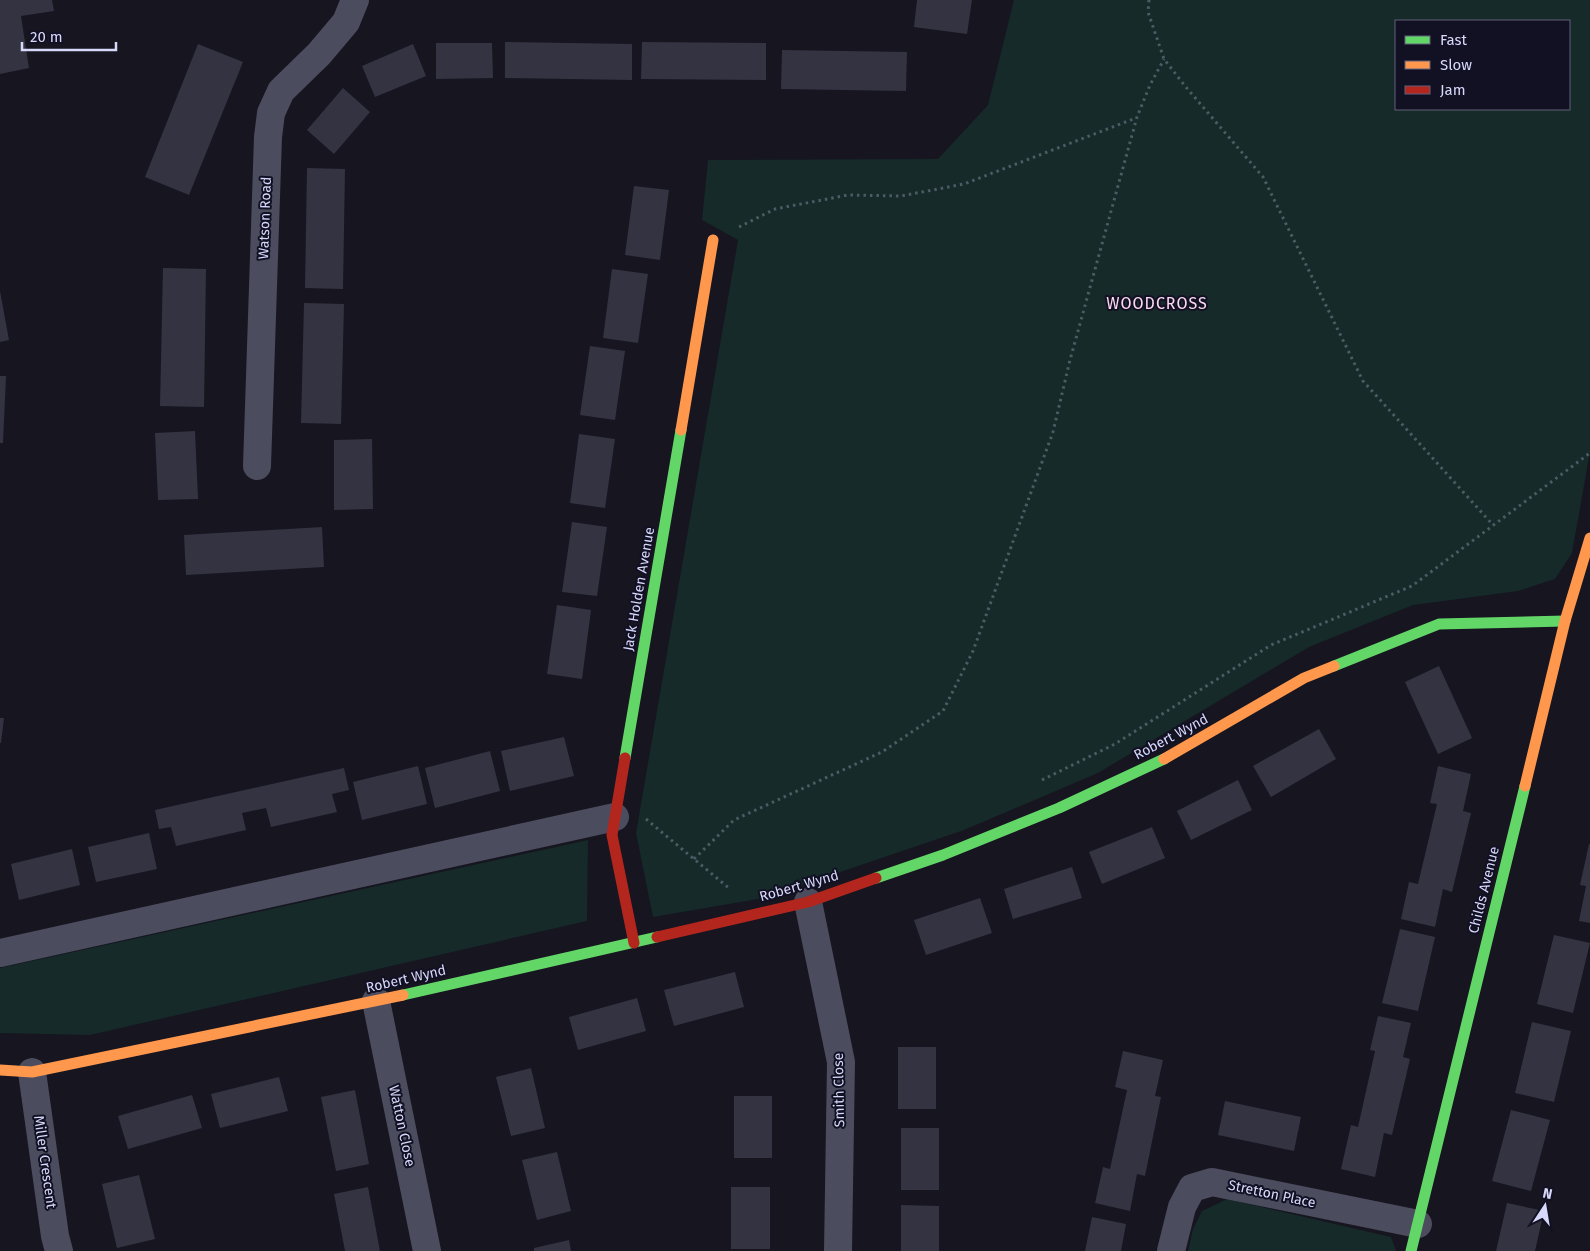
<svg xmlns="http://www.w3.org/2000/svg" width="1590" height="1251" font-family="'Fira Sans',sans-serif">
<rect width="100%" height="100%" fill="#161520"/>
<path fill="#152a29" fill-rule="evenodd" d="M1014,0H1590V452L1572,553L1555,579L1518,591L1413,605L1309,647L1098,773L964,830L764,898L653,917L636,833L738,240L702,220L708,160L938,159L988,105ZM1396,21H1569V109H1396Z
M588,840L587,921L90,1035L0,1033V968Z
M1227,1199L1391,1237L1396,1251H1188L1193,1229L1202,1211Z"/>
<path fill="#343342" d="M0,0H52L54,11L21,16L29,68L0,74Z
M917,0H972L967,34L914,27Z
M505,42L632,44V80L505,78Z
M642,42L766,43V80L641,79Z
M436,43H492L493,78L436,79Z
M198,44L243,62L189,195L145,177Z
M413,44L426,76L375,97L362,66Z
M782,50L907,52L906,91L781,89Z
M343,88L370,112L334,154L307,130Z
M307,168L345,169L343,289L305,288Z
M634,186L669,190L660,260L625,255Z
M163,268L206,269L204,407L160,406Z
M612,269L648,274L638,343L603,338Z
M0,291L9,340L0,342Z
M304,303L344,304L341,424L301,423Z
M590,346L625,351L615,420L580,415Z
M0,376H6L3,443H0Z
M195,431L198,499L158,500L155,433Z
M579,434L615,439L605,508L570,503Z
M372,439L373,509L334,510V440Z
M572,522L607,527L597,596L562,592Z
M322,527L324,567L186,575L184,535Z
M557,605L591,610L582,679L547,674Z
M1439,666L1472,738L1438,754L1405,682Z
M0,718H4L1,743H0Z
M1319,729L1336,759L1271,797L1253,766Z
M564,737L574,776L510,791L501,751Z
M490,751L500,791L435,808L425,768Z
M418,766L427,804L362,820L353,782Z
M1438,766L1471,774L1463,811L1471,813L1452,892L1443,889L1435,927L1401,919L1409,882L1418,884L1437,804L1430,803Z
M344,768L349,790L332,794L337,812L271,827L266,808L242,813L246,830L176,846L171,827L159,829L155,810Z
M1238,780L1252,810L1191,840L1177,811Z
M1152,827L1165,858L1102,884L1089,852Z
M149,833L157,869L96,882L88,847Z
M1589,844H1590V923L1579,921L1586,886L1580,885Z
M72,849L80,885L19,900L11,864Z
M1072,867L1082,898L1013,919L1004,889Z
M980,898L992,933L926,955L914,920Z
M1400,929L1435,937L1418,1011L1382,1003Z
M1554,935L1590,943L1573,1013L1537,1004Z
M735,972L744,1007L674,1026L664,990Z
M637,998L646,1031L578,1050L569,1017Z
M1378,1016L1411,1023L1403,1057L1410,1059L1392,1135L1384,1133L1375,1177L1341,1169L1351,1125L1358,1127L1375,1051L1370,1050Z
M1532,1022L1571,1031L1554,1102L1515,1093Z
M898,1047H936V1109H898Z
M1123,1051L1163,1060L1155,1096L1161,1097L1145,1176L1137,1174L1130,1211L1095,1203L1103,1167L1110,1169L1127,1090L1115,1087Z
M531,1068L545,1128L511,1136L496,1077Z
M279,1077L288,1111L220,1128L211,1094Z
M355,1090L369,1164L336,1171L321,1097Z
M192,1095L202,1128L128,1149L118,1116Z
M734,1096H772V1158H734Z
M1225,1101L1301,1117L1294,1151L1218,1135Z
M1511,1110L1550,1120L1531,1191L1492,1181Z
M901,1128H939V1190H901Z
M557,1152L571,1211L537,1220L522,1160Z
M139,1175L155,1239L117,1248L102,1184Z
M368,1187L380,1251H345L334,1194Z
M731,1187H770V1249H731Z
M1507,1203L1544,1211L1535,1251H1496Z
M901,1205L939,1206V1251H901Z
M1092,1217L1126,1224L1121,1251H1085Z
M569,1240L571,1251H534V1248Z"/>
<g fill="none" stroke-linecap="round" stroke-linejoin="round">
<path stroke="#4d5b65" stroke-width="3" stroke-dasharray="2.5 4" stroke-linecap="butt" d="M1149,0L1148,12L1164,59L1185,86L1263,177L1363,381L1493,525
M739,227L775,209L848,195L901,196L964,184L1136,118
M1042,780L1115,744L1271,645L1412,586L1590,453
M646,819L730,889
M694,859L734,820L882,752L943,711L973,651L1053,432L1070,360L1137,117L1150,85L1164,59"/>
<path stroke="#4c4c5f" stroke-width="28" d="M257,466L268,137L271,113L281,91L319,54L346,22L355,0
M808,902L841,1062L838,1251
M0,953L615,817
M376,1001L427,1251
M32,1072L55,1236L59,1251
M1171,1251L1182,1207L1192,1188L1212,1182L1418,1224"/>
<path stroke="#63d668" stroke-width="11" d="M1334,666L1439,624L1565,621
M625,758L681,430
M876,878L943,855L1059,808L1164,759
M403,995L657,937
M1411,1251L1525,786"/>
<path stroke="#ff974d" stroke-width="11" d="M681,430L713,240
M1164,759L1304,678L1334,666
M1525,786L1565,621L1590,538
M0,1070L32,1072L403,995"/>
<path stroke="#b3261e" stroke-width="11" d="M625,758L612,835L634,943
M657,937L808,902L876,878"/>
</g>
<g text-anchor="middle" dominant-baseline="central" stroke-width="4" stroke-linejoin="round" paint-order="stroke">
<g font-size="14" fill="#d8d8fb" stroke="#121124">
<text transform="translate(265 218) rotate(-88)">Watson Road</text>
<text transform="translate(639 589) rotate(-80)">Jack Holden Avenue</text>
<text transform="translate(1171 737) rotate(-28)">Robert Wynd</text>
<text transform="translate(799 886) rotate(-16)">Robert Wynd</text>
<text transform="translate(1484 890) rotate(-76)">Childs Avenue</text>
<text transform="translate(406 979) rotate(-13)">Robert Wynd</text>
<text transform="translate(839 1090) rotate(-91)">Smith Close</text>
<text transform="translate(402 1126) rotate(78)">Watton Close</text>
<text transform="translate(45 1162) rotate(82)">Miller Crescent</text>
<text transform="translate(1272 1194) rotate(12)">Stretton Place</text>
</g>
<g font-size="16" letter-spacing="1" fill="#fbdaf2" stroke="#121124">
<text x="1157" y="303">WOODCROSS</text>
</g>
</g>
<rect x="1395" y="20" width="175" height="90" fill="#121124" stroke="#61617a"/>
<rect x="1405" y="36" width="25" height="8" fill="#63d668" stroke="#61617a"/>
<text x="1440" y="45" font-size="15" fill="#d8d8fb">Fast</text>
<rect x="1405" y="61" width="25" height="8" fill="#ff974d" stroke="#61617a"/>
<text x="1440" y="70" font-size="15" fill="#d8d8fb">Slow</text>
<rect x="1405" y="86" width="25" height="8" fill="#b3261e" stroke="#61617a"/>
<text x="1440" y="95" font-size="15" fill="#d8d8fb">Jam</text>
<g transform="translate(1545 1206) rotate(12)" stroke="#121124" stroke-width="4" paint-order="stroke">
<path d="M0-4L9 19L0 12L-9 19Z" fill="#d8d8fb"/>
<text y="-8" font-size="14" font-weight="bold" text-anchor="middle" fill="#d8d8fb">N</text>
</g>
<path d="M22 42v8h94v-8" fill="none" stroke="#d8d8fb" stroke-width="2.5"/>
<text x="30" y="42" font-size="15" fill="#d8d8fb" stroke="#121124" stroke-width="4" paint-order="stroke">20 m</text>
</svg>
